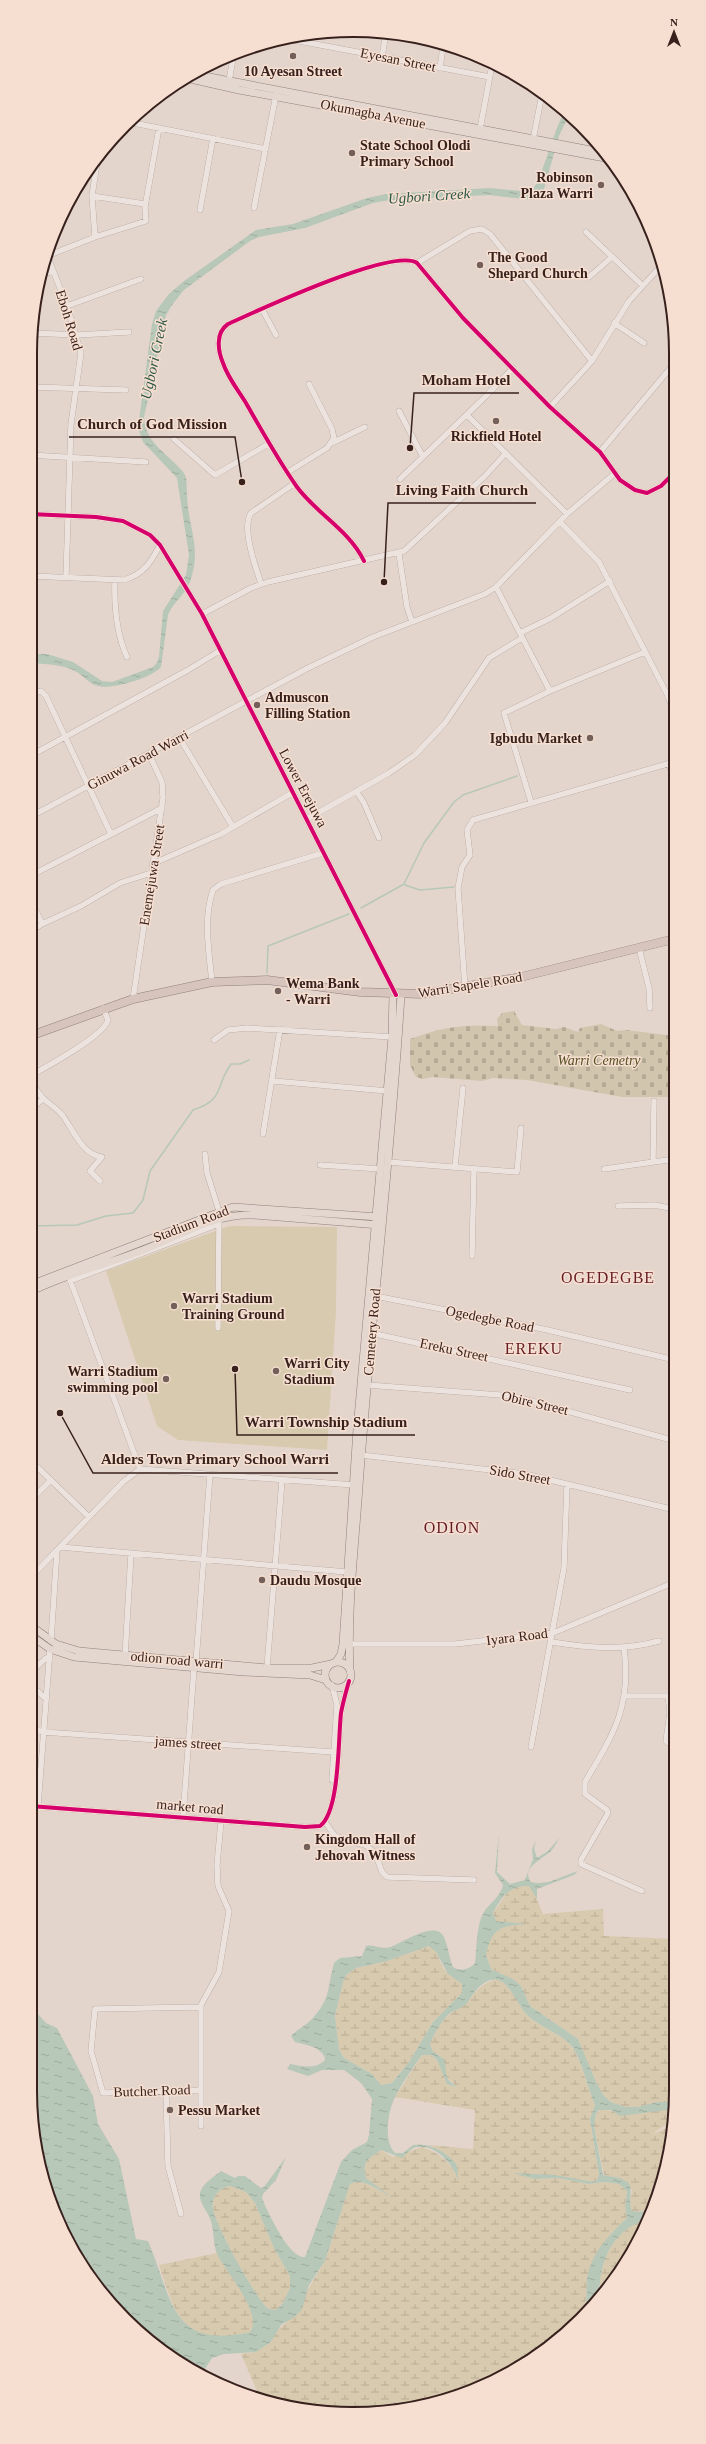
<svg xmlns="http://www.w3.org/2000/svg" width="706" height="2444" font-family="Georgia,serif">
<defs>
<pattern id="wetland-marsh" width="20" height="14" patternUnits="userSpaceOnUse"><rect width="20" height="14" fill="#d7caae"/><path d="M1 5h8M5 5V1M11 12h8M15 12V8" fill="none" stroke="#b9ad95"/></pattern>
<pattern id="cemetery-stones" width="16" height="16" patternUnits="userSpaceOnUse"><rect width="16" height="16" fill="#d1c5ae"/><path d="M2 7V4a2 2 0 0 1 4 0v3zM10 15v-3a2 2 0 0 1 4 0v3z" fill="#b4a995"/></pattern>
<pattern id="water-ripples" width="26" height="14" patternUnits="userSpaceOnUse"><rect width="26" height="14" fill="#b7c7b8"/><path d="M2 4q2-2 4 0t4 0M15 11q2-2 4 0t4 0" fill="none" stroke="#9eab9e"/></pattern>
</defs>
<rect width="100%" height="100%" fill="#e4d5cc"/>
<path fill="#d7caae" d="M229,1226L337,1227L336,1311L327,1450L178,1440L157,1426L106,1271Z"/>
<path fill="url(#wetland-marsh)" d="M523,1886H529L533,1890L543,1914L603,1909L604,1936L676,1939L675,2102H657L638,2107H624L611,2102L604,2096L597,2084L578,2039L530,2006L521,1986L513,1979L491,1969L486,1955C491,1931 498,1926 522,1924L496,1921L493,1913L509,1890Z
M429,1946C438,1948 438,1959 442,1966C447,1975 460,1979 464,1988L462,1993L433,2022L409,2062L392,2083L381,2085L372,2074L344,2058L339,2049L335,2016L343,1982L346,1975L356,1968L387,1961Z
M496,1979C512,1983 516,2004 527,2015C540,2027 567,2037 574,2050C583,2067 587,2087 595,2105L590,2119L599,2175L597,2180L593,2182L517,2173L535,2179L559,2178L588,2184L605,2182L619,2184L627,2191L625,2206L627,2218L609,2236L593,2260L588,2275L585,2309L549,2347L496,2381L437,2403L332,2413L261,2400L241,2354L256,2352L271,2342L276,2331L286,2323L307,2291L325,2261L350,2184C364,2177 376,2190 388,2195L366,2178C362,2159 368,2160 381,2150L393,2157L422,2147C440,2153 450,2162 458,2178C457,2160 443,2152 428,2145L473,2149L475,2110L395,2097L422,2055C438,2050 442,2073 447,2084L458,2088L446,2077L439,2055L433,2053L430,2044C435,2031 443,2019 454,2011C458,2008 464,2006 467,2002C476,1991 482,1983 496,1979Z
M602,2109L628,2115L636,2112L674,2109L673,2123L662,2127L652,2134L673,2126L670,2154L653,2208L641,2212L632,2211L630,2205L632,2190L620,2178L604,2175L594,2126L596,2114Z
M230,2186L246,2192L255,2203L274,2248L290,2276V2288L283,2303L276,2310C270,2310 266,2308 263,2303C252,2290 214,2223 213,2208C211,2197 219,2188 230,2186Z
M649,2218L622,2270L599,2294C601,2257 612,2231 649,2218Z
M217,2253C227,2269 252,2304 254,2321C255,2326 253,2328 250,2332C183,2347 177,2320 159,2265Z"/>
<path fill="url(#cemetery-stones)" d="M514,1011L522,1025L556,1029L564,1027L578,1032L580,1028L601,1024L617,1031L626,1030L674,1036V1097H622L527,1080L493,1078L482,1081L432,1077L423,1079L416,1077L410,1065V1039C442,1027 464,1024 498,1026L497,1019L502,1013Z"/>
<path fill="url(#water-ripples)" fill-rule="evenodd" d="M565,112L569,115L559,136L542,196L533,200L489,195L390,200L373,203L305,228L259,237L250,241L184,290L172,305L166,315L144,417C145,444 169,454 184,473C188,479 186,487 187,494C187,515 195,535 195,555C195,564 193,573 190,582C185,595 173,602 168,615L161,667C152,678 111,690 98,686C89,684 83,675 75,671C62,664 44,664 30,663V654H47L73,662L102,681L112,682L153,667L156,664L159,657L163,611L186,575L189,555L177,478L143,442L138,428L152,324L156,311L169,294L184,281L256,230L293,224L367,198L386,194L490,188L530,192C541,186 553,128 565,112Z
M499,1832L497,1872L510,1884L525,1880L533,1859L532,1849L536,1840L534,1848L537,1858L548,1851L560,1837C557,1841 555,1847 551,1851C544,1858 520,1868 531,1882C549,1886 561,1876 578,1871L574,1875L537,1889V1899L529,1886C509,1885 501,1898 493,1913L496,1921L526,1924C500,1926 492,1928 486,1955L491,1969L513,1979L521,1986L530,2006L578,2039L597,2084L604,2096L611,2102L625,2107H638L657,2102H675L674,2109L620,2116L611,2110H599L596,2114L594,2126L603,2175L620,2178L629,2183C633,2193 628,2202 632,2211L641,2212L653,2208L649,2218C612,2231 601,2257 599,2294L585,2309C588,2298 585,2286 588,2274C593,2251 610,2234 627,2218L625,2206L627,2191L619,2184L605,2182L588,2184L559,2178L535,2179L513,2173L555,2175L593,2182L597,2180L599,2175L590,2119L595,2105C588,2089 582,2062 573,2048C564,2035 539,2027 526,2014C518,2005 509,1982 498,1980C485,1977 474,1992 468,2002C464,2008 453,2010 448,2015C440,2023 434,2034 430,2044L433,2052L444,2059C448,2075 442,2078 459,2088L447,2084L437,2060L432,2055H422C414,2066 401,2085 395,2097C388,2111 383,2141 395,2153H403L413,2145C428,2142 447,2152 456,2164C458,2169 458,2175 458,2180C454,2165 436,2144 417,2147C411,2148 406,2154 402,2158L381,2150C368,2160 362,2159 366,2178L391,2197C379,2191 364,2177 350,2184L325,2261L309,2285L302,2309L295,2317L281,2325L271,2342L256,2352L224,2354L212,2358L205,2369L204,2377L157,2347L110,2304L55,2214L36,2154L30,2091V2005L46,2023L57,2028L93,2096L98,2124L119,2159L136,2239L148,2241C173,2299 170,2350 250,2332C264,2315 226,2272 217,2254C213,2244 214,2231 211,2221C208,2211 196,2200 201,2190C205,2182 215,2176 221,2171L235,2178L238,2176H245L261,2188L264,2187L286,2157L276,2180L263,2194L262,2198C267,2211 290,2260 305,2257L341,2162L352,2150L367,2142L369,2135L372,2099L361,2083L344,2070H322L308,2076L287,2069L290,2064C302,2066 315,2070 325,2060C325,2048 304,2044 295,2042L291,2036C296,2030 305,2026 311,2020C331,1999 327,1989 334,1963L340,1958L362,1956L366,1946C374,1944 381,1950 390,1947C402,1943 436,1919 444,1937C448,1946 449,1957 453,1967C461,1972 470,1969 475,1963C477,1948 476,1925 484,1912C490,1902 500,1898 503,1885L495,1873ZM429,1946L436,1952L448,1974L462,1984V1993L433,2022L409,2062L392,2083L381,2085L372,2074L344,2058L339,2049L335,2016L343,1982L346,1975L356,1968L387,1961ZM230,2186L246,2192L255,2203L274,2248L290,2276V2288L283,2303L276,2310C270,2310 266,2308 263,2303C252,2290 214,2223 213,2208C211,2197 219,2188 230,2186Z"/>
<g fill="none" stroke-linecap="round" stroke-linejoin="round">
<path stroke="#b7c7b8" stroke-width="1.5" d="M405,885L420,890L454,887
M361,908L404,884L424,843L454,802L463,795L517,776
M267,973L268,946L349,914
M30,1226L77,1225L106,1216L133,1213L143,1200L150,1171L193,1110C225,1100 215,1086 231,1064H240L249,1060"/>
<defs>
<path id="minor" d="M283,38L490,77
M382,57L386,33
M440,68L443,47
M229,81L234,53
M128,122L266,149
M480,129L492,65
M533,140L542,94
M98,157L92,196L95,237L146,221L145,207L159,128
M92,196L145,204
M254,208L276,95
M200,210L213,138
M586,232L642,285
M47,255L67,306L81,353L71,424L66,577
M47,256L95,237
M417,263L470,231L482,229L490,234L592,361
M41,275L53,271
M589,277L612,257
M67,306L141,279
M262,309L276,335
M614,323L644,343
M32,333L77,335L129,332
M30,387L126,390
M550,407L592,361L629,301L660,267
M399,411L423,457
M467,415L567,514
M174,439L215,475L270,443
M332,443L365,427
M600,452L673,365
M30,455L146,462
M288,472L327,448L334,438L332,429L309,384
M400,479L486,396L513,368
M30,514L96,517L123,521L150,535L160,545L202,614L396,995
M560,522L599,562L667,694L674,712
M399,554L407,607L412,622
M364,561C349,530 317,514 297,487C278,460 262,431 246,403C238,390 228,378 223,363C218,351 215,333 228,324C257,311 393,247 417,263L463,318L550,407L600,452L620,480L635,490L647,493L661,486L674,473
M30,576L124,580C144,574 151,562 160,545
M115,580C114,607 116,633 127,657
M261,584C256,567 241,529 251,513L295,483
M496,587L550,691
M202,614L251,588L268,582L404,551L485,476L506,453
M520,633L551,618L610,581
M30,694L41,691L46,696L111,834
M179,737L233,827
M30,756L188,670L221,650
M669,764L674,779
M356,791L364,803L379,838
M531,802L504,713L550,691L645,652
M30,817L308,668L373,637L485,594L496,587L567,514L614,474
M307,819L389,773L415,755L445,723L489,658L522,638
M152,864L221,834L292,793
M30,876L162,808
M30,898L42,924
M30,942L36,928L42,924L81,906L120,883L151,873
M639,948L649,988L650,1008
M212,982C209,953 203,918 213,890L221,884L323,853
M465,988L458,888L462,867L470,855L467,830L473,820L674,762
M133,999L163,798L162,782L149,754
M214,1040L228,1030L247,1028L392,1037
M30,1076C46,1067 104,1036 108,1020L103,1008
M30,1079C34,1085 37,1092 42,1097C48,1104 56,1107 63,1116C73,1130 83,1155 102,1157L90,1171L100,1181
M273,1081L388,1091
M30,1110L43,1099
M263,1134L280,1029
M205,1154L207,1173L219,1211
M388,1162L517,1172L521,1128
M653,1162L654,1101
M320,1165L381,1169
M455,1167L463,1088
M604,1169L675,1159
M618,1206L654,1205L675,1209
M472,1256L474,1169
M69,1277L140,1469
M70,1281L219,1224
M375,1296L543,1329L675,1360
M218,1328L219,1221
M371,1333L630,1390
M367,1385L513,1396L675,1441
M361,1455L525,1474L675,1510
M30,1460L89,1517
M30,1501L51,1480
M60,1547L347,1572
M30,1578L123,1482L140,1469L354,1485
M51,1641L57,1550
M552,1642C589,1648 623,1651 659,1641
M349,1644H455L553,1633L675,1582
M624,1648C632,1706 613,1735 585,1782V1794L607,1810L608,1813L581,1860V1864L642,1891
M125,1656L131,1554
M196,1662L210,1474
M267,1668L282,1480
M30,1673L46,1658L50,1659
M30,1684L46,1699
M332,1685L337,1705L332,1780
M626,1696H675
M668,1696L670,1712L666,1741L668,1743L675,1742
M30,1728L43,1732L333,1752
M531,1747L564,1568L567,1484
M30,1806L305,1827L320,1826C340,1811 338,1739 341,1713C343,1702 346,1692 349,1681
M38,1806L50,1649
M183,1817L194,1668
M325,1822L335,1836L367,1846L375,1853L382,1872L387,1877L474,1880
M201,2005L219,1972L229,1911L218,1886L217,1865L221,1821
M200,2090L103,2093L91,2051L95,2009L200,2007L201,2005V2126
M166,2091L168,2166L181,2214"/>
<path id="major" d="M194,74L601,152
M186,78L239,90L605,158
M30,1285L233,1207L379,1217
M30,1292C67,1273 110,1264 148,1248C182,1235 215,1213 253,1215L379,1225
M30,1625L56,1644L79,1651L267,1668H312L331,1664
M30,1635L50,1649L74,1657L244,1672L310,1675L326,1680
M336,1662L341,1654L343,1644L357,1429L392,1037L393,995
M325 1675a13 13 0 1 1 26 0a13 13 0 1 1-26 0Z
M350,1670C347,1609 355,1547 359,1486C371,1322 391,1159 401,995"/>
<path id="highway" d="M30,1036L133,999L212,982L267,980L360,992L422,994L521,977L674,939"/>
</defs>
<use href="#minor" stroke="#a99b95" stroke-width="6"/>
<use href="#major" stroke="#8f817c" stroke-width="8"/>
<use href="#highway" stroke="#8f817c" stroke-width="9"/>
<use href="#minor" stroke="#ece3de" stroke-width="5.5"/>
<use href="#major" stroke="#e4d7cf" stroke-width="7"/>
<use href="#highway" stroke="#d7c4bd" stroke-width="8"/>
<defs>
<path id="cycleway" d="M30,514L96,517L123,521L150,535L160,545L202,614L396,995
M364,561C349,530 317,514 297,487C278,460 262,431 246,403C238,390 228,378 223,363C218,351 215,333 228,324C257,311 393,247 417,263L463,318L550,407L600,452L620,480L635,490L647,493L661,486L674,473
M30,1806L305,1827L320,1826C340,1811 338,1739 341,1713C343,1702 346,1692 349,1681"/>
</defs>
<use href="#cycleway" stroke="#f6dfd1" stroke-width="6"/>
<use href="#cycleway" stroke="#d6006c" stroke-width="4"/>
</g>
<g fill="#74605a" stroke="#f6dfd1" stroke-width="1.5">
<circle cx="293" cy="56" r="4"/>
<circle cx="352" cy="153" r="4"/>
<circle cx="601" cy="185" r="4"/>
<circle cx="480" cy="265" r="4"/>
<circle cx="496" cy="421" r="4"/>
<circle cx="257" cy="705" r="4"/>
<circle cx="590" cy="738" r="4"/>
<circle cx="278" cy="991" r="4"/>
<circle cx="174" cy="1306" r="4"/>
<circle cx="276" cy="1371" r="4"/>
<circle cx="166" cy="1379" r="4"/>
<circle cx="262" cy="1580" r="4"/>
<circle cx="307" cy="1847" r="4"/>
<circle cx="170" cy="2110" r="4"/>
</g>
<g text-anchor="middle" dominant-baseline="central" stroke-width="3" stroke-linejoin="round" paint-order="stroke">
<g font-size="14" fill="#38211d" stroke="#f6dfd1">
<text transform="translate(398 60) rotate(11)">Eyesan Street</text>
<text transform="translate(373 114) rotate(11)">Okumagba Avenue</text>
<text transform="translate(69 320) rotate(73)">Eboh Road</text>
<text transform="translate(138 760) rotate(-28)">Ginuwa Road Warri</text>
<text transform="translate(303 788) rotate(62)">Lower Erejuwa</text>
<text transform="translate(152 875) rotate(-81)">Enemejuwa Street</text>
<text transform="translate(470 985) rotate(-9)">Warri Sapele Road</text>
<text transform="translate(191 1224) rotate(-21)">Stadium Road</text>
<text transform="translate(490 1319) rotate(11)">Ogedegbe Road</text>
<text transform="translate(372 1332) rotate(-85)">Cemetery Road</text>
<text transform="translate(454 1350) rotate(12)">Ereku Street</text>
<text transform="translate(535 1403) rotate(13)">Obire Street</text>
<text transform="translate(520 1475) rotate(10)">Sido Street</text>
<text transform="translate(517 1637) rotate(-7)">Iyara Road</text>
<text transform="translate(177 1660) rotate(5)">odion road warri</text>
<text transform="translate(188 1743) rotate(4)">james street</text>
<text transform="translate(190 1807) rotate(5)">market road</text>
<text transform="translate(152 2091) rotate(-2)">Butcher Road</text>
</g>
<g font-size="14" font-weight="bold" fill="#38211d" stroke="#f6dfd1" text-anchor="start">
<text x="293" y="71" text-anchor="middle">10 Ayesan Street</text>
<text x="360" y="145">State School Olodi<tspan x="360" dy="16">Primary School</tspan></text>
<text x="593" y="177" text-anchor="end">Robinson<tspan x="593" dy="16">Plaza Warri</tspan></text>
<text x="488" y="257">The Good<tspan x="488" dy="16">Shepard Church</tspan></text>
<text x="496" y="436" text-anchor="middle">Rickfield Hotel</text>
<text x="265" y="697">Admuscon<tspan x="265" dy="16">Filling Station</tspan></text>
<text x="582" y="738" text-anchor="end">Igbudu Market</text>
<text x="286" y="983">Wema Bank<tspan x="286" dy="16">- Warri</tspan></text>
<text x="182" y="1298">Warri Stadium<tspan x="182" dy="16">Training Ground</tspan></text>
<text x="284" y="1363">Warri City<tspan x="284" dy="16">Stadium</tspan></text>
<text x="158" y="1371" text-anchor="end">Warri Stadium<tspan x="158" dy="16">swimming pool</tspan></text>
<text x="270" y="1580">Daudu Mosque</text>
<text x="315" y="1839">Kingdom Hall of<tspan x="315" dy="16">Jehovah Witness</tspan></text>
<text x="178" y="2110">Pessu Market</text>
</g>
<g font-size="14" font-style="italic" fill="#555123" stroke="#f6dfd1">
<text x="599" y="1060">Warri Cemetry</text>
</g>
<g font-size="15" font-style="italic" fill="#2c5847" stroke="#f6dfd1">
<text transform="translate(429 196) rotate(-4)">Ugbori Creek</text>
<text transform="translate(154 359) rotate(-78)">Ugbori Creek</text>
</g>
<g font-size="16" letter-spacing="1" fill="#651c25" stroke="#f6dfd1">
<text x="608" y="1277">OGEDEGBE</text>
<text x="534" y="1348">EREKU</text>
<text x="452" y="1527">ODION</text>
</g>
</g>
<path d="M0 0H706V2444H0ZM353 37H353A316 316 0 0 1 669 353V2091A316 316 0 0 1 353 2407H353A316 316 0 0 1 37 2091V353A316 316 0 0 1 353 37Z" fill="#f6dfd1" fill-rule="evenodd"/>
<path fill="none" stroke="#38211d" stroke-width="2" d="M353 37H353A316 316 0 0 1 669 353V2091A316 316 0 0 1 353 2407H353A316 316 0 0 1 37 2091V353A316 316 0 0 1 353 37Z"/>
<path fill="none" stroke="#38211d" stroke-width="1.5" d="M410 448L414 393H519M242 482L235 437H69M384 582L388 503H536M235 1369L237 1435H415M60 1413L93 1473H338"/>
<g fill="#38211d" stroke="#f6dfd1" stroke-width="1.5">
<circle cx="410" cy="448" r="4"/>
<circle cx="242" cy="482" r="4"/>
<circle cx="384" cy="582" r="4"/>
<circle cx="235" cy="1369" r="4"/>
<circle cx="60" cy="1413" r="4"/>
</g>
<g font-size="15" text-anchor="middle" font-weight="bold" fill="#38211d" stroke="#f6dfd1" stroke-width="3" stroke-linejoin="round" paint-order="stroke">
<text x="466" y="385">Moham Hotel</text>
<text x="152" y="429">Church of God Mission</text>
<text x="462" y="495">Living Faith Church</text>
<text x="326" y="1427">Warri Township Stadium</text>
<text x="215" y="1464">Alders Town Primary School Warri</text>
</g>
<g transform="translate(674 32)" stroke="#f6dfd1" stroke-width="3" paint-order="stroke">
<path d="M0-3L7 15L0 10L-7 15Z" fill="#38211d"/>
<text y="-6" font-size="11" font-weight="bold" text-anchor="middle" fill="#38211d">N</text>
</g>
</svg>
